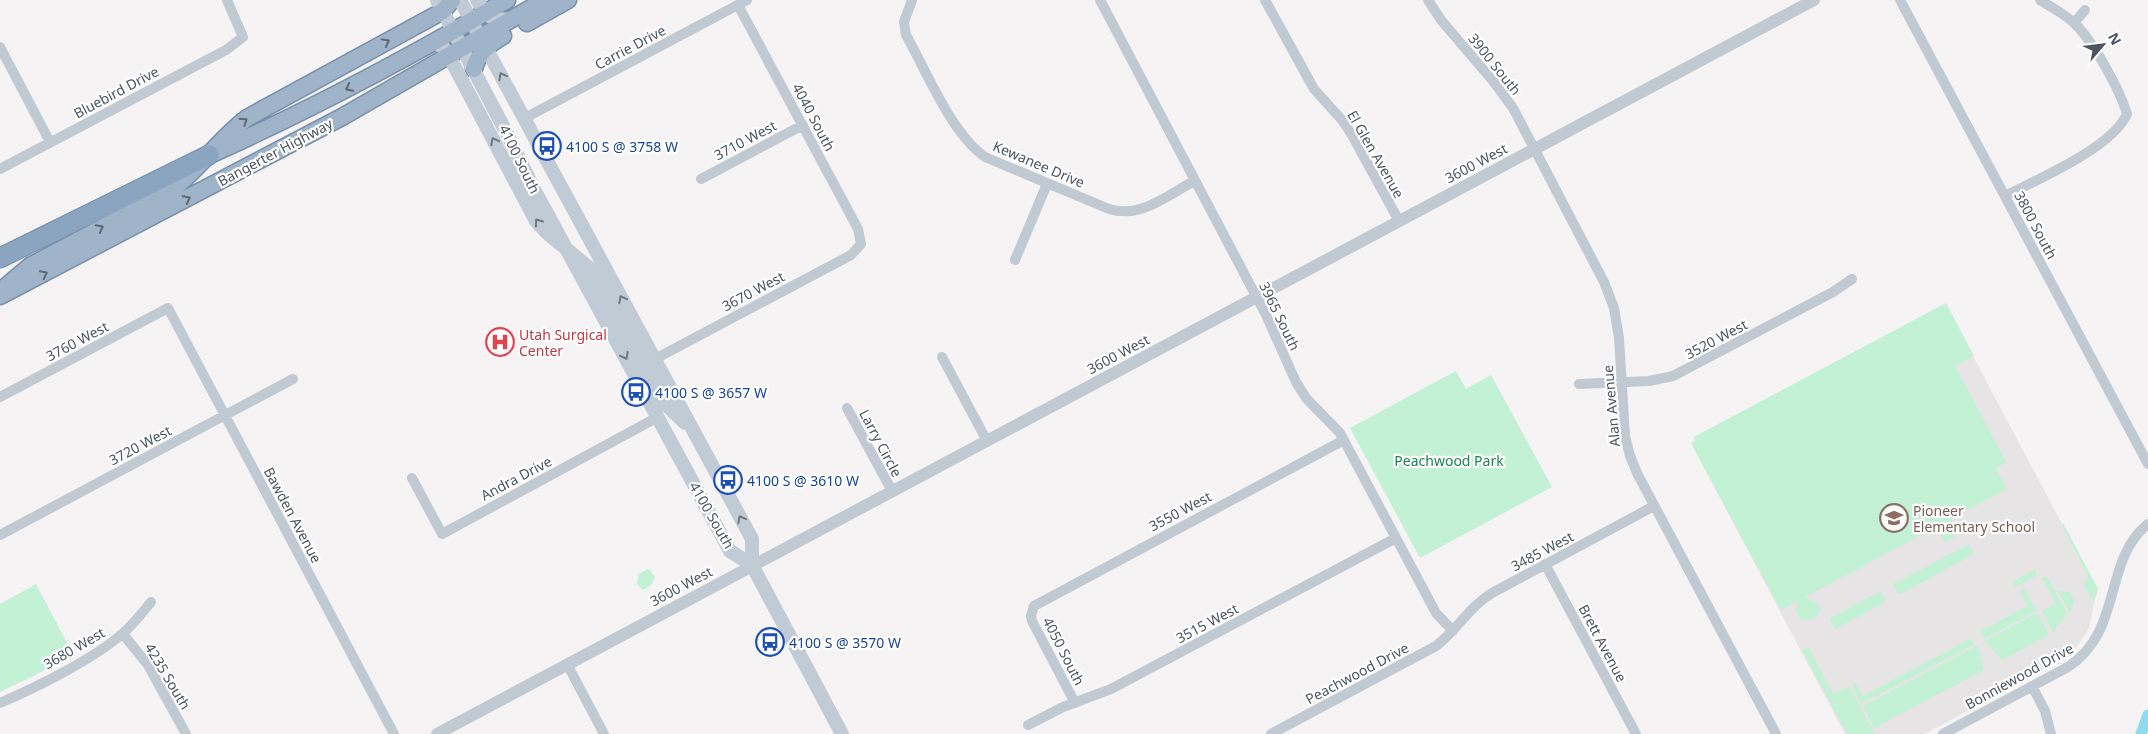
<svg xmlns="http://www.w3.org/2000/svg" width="2148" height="734" font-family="'Noto Sans',sans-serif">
<rect width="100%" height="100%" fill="#f5f3f3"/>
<path fill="#e6e4e5" d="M1948,309L2097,590L2089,628L2078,645L2063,659L1925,734H1845L1692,445Z"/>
<path fill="#c3f1d5" d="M1946,303L1974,356L1955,366L2006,462L1996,468L2007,489L1962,513L1959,507L1955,509L1958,515L1951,519L1958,531L1957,535L1945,542L1939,530L1940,525L1805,597L1818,604L1821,609C1816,619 1811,620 1801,620L1796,610L1799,600L1781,610L1691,443L1695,441L1694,437Z
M1456,371L1466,389L1491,375L1552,487L1420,558L1350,428Z
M2063,523L2098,589L2094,602L2084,586L2088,576L2062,525Z
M1969,544L1974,554L1899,595L1893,584Z
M648,569L651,571L655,578L650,586L643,590L637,584L638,575Z
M2034,570L2037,575L2015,587L2012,582Z
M2047,576L2067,614L2053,632L2042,611L2056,603L2042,578Z
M36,584L74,656L0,692V604Z
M2024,588L2036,611L1984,639L1981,632L1983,630L2027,606L2020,591Z
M1881,591L1886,602L1835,629L1830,618Z
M2058,591L2070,592L2074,600L2070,613Z
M2037,613L2049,635L2002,660L1985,641Z
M1970,639L1975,644L1861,704L1852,685L1856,683L1863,696Z
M1978,645L1984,670L1874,728L1863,706Z
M1808,647L1833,694L1849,686L1875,734H1847L1802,650Z"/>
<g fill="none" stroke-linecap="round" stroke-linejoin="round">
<path stroke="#90daee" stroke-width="11" d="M2141,734L2148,715"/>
<defs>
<path id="trunk" d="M527,23L568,0
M474,69C478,53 489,44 503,36
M214,153C314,108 412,56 507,0
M4,288L30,266L169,192C198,171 218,140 247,118L443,11L452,0
M0,296L342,117L545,0"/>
<path id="motorway" d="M0,258L209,155"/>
</defs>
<use href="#trunk" stroke="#7690ad" stroke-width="19"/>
<use href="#motorway" stroke="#7690ad" stroke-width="21"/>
<path stroke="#c1cad2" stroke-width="10" d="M912,0L904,22L906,35C927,72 951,133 985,157L1109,209C1140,219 1168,195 1194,181
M1100,0L1266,315L1296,382L1306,398L1340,433L1436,613L1453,631
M1265,0L1314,89L1342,120L1352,135L1399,221
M1428,0L1441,20L1493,81L1513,108L1604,282L1614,308L1619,338L1625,436L1630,456L1638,475L1776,734
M1900,0L2148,464
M2074,23L2085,10
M0,47L50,142
M525,118L747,0
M0,169L226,50L243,37L227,0
M701,179L803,125
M2005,196C2038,179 2112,148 2127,114C2120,90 2093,41 2075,24C2065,14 2052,8 2040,0
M1015,260L1047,184
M942,357L987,441
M655,359L851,255L861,244L858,229L738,5
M1579,384L1649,381L1673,376L1833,292L1852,279
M0,397L168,308L394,734
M847,408L892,491
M412,478L442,534L658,417
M0,535L293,379
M1545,564L1636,734
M123,634L148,665L186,734
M567,664L604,734
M2032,686L2045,711L2051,734
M0,703C37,687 92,660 122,634C133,625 142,613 151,602
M1075,703L1032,621L1031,616L1034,606L1344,440
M1028,725L1063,707L1111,689L1396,538
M1271,734L1436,646C1457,630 1469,607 1492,593L1654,506
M1943,734L2068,667C2124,630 2102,561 2148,524"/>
<path stroke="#c1cad2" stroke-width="12" d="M437,734L1814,0"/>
<path stroke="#c1cbd6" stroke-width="14" d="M437,0L504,128L535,191L730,551L752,565
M460,0L752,539V565L842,734
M477,0C488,17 490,21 511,19
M435,42L443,47L449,56L536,221L546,232L593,271L667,406L685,423"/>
<use href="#trunk" stroke="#9fb4c9" stroke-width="16"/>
<use href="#motorway" stroke="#8ba5c1" stroke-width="19"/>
</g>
<defs><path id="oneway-chevron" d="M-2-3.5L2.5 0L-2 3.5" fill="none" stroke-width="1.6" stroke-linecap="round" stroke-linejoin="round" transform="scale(1.25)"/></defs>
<g stroke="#5b6976">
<use href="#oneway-chevron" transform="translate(386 42) rotate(-29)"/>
<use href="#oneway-chevron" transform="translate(349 88) rotate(152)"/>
<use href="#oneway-chevron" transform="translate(244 121) rotate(-34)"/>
<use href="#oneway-chevron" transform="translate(187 199) rotate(-28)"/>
<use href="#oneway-chevron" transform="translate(100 228) rotate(-28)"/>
<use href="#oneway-chevron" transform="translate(44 274) rotate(-27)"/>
</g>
<g stroke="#6e7984">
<use href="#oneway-chevron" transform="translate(502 76) rotate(-119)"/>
<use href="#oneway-chevron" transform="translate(494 141) rotate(-118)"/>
<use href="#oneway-chevron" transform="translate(538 222) rotate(-126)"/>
<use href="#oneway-chevron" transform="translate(622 299) rotate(-118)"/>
<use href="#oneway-chevron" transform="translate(625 356) rotate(62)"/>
<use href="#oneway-chevron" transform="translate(741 519) rotate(-118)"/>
</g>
<defs>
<symbol id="bus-ring" viewBox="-11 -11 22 22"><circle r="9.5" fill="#fff" stroke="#1a4fb4" stroke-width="1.5"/><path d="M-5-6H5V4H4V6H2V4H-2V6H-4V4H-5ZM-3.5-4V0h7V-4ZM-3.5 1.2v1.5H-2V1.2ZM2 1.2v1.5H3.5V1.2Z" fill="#1a4fb4"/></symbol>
<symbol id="hospital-ring" viewBox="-11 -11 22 22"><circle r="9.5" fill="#fff" stroke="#e0444e" stroke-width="1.5"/><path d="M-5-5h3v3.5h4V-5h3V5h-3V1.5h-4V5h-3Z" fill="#e0444e"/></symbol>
<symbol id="school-ring" viewBox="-11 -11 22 22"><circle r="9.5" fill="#fff" stroke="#8d6e63" stroke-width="1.5"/><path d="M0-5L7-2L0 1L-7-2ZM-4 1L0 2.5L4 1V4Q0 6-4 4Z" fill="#8d6e63"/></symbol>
</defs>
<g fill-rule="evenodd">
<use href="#bus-ring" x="531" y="130" width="32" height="32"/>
<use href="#hospital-ring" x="484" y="326" width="32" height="32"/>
<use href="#bus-ring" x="620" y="376" width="32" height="32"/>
<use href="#bus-ring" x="712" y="464" width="32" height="32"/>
<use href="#school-ring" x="1878" y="502" width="32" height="32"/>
<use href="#bus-ring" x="754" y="626" width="32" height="32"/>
</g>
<g text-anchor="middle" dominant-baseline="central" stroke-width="4.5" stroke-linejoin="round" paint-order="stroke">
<g font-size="14" fill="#4a5661" stroke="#fff">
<text transform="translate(630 47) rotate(-28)">Carrie Drive</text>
<text transform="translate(1495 64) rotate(51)">3900 South</text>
<text transform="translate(116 92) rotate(-28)">Bluebird Drive</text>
<text transform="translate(814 117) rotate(62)">4040 South</text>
<text transform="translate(745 140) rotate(-28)">3710 West</text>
<text transform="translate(275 152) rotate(-28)">Bangerter Highway</text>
<text transform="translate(1376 154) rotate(60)">El Glen Avenue</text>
<text transform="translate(520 159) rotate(64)">4100 South</text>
<text transform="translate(1476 163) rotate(-28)">3600 West</text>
<text transform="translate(1039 164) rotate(23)">Kewanee Drive</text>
<text transform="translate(2036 225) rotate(62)">3800 South</text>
<text transform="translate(753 291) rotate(-28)">3670 West</text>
<text transform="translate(1280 316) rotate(64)">3965 South</text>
<text transform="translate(1716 339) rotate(-28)">3520 West</text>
<text transform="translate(77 341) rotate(-28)">3760 West</text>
<text transform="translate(1118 354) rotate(-28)">3600 West</text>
<text transform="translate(1611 406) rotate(-95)">Alan Avenue</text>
<text transform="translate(881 443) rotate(62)">Larry Circle</text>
<text transform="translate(140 445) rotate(-28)">3720 West</text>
<text transform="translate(516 478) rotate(-28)">Andra Drive</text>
<text transform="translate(1180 511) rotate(-28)">3550 West</text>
<text transform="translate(293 515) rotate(62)">Bawden Avenue</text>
<text transform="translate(712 515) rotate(60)">4100 South</text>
<text transform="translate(1542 551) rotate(-28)">3485 West</text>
<text transform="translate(681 586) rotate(-28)">3600 West</text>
<text transform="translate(1207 623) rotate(-28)">3515 West</text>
<text transform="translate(1603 643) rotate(62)">Brett Avenue</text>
<text transform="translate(74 648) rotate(-30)">3680 West</text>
<text transform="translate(1064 651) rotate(63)">4050 South</text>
<text transform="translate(1357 673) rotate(-28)">Peachwood Drive</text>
<text transform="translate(168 676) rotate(59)">4235 South</text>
<text transform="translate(2019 676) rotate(-29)">Bonniewood Drive</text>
</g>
<g font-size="14" fill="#164399" stroke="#fff" text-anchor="start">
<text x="566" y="146">4100 S @ 3758 W</text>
<text x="655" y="392">4100 S @ 3657 W</text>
<text x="747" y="480">4100 S @ 3610 W</text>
<text x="789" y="642">4100 S @ 3570 W</text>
</g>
<g font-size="14" fill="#be3a42" stroke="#fff" text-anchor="start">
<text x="519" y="334">Utah Surgical<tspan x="519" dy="16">Center</tspan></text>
</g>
<g font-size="14" fill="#17864f" stroke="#fff">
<text x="1449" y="460">Peachwood Park</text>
</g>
<g font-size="14" fill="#785e54" stroke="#fff" text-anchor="start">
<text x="1913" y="510">Pioneer<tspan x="1913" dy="16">Elementary School</tspan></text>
</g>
</g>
<g transform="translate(2103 45) rotate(62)" stroke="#ffffff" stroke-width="4" paint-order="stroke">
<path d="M0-4L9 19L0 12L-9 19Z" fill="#4a5661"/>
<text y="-8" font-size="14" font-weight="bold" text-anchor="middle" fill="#4a5661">N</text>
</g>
</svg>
